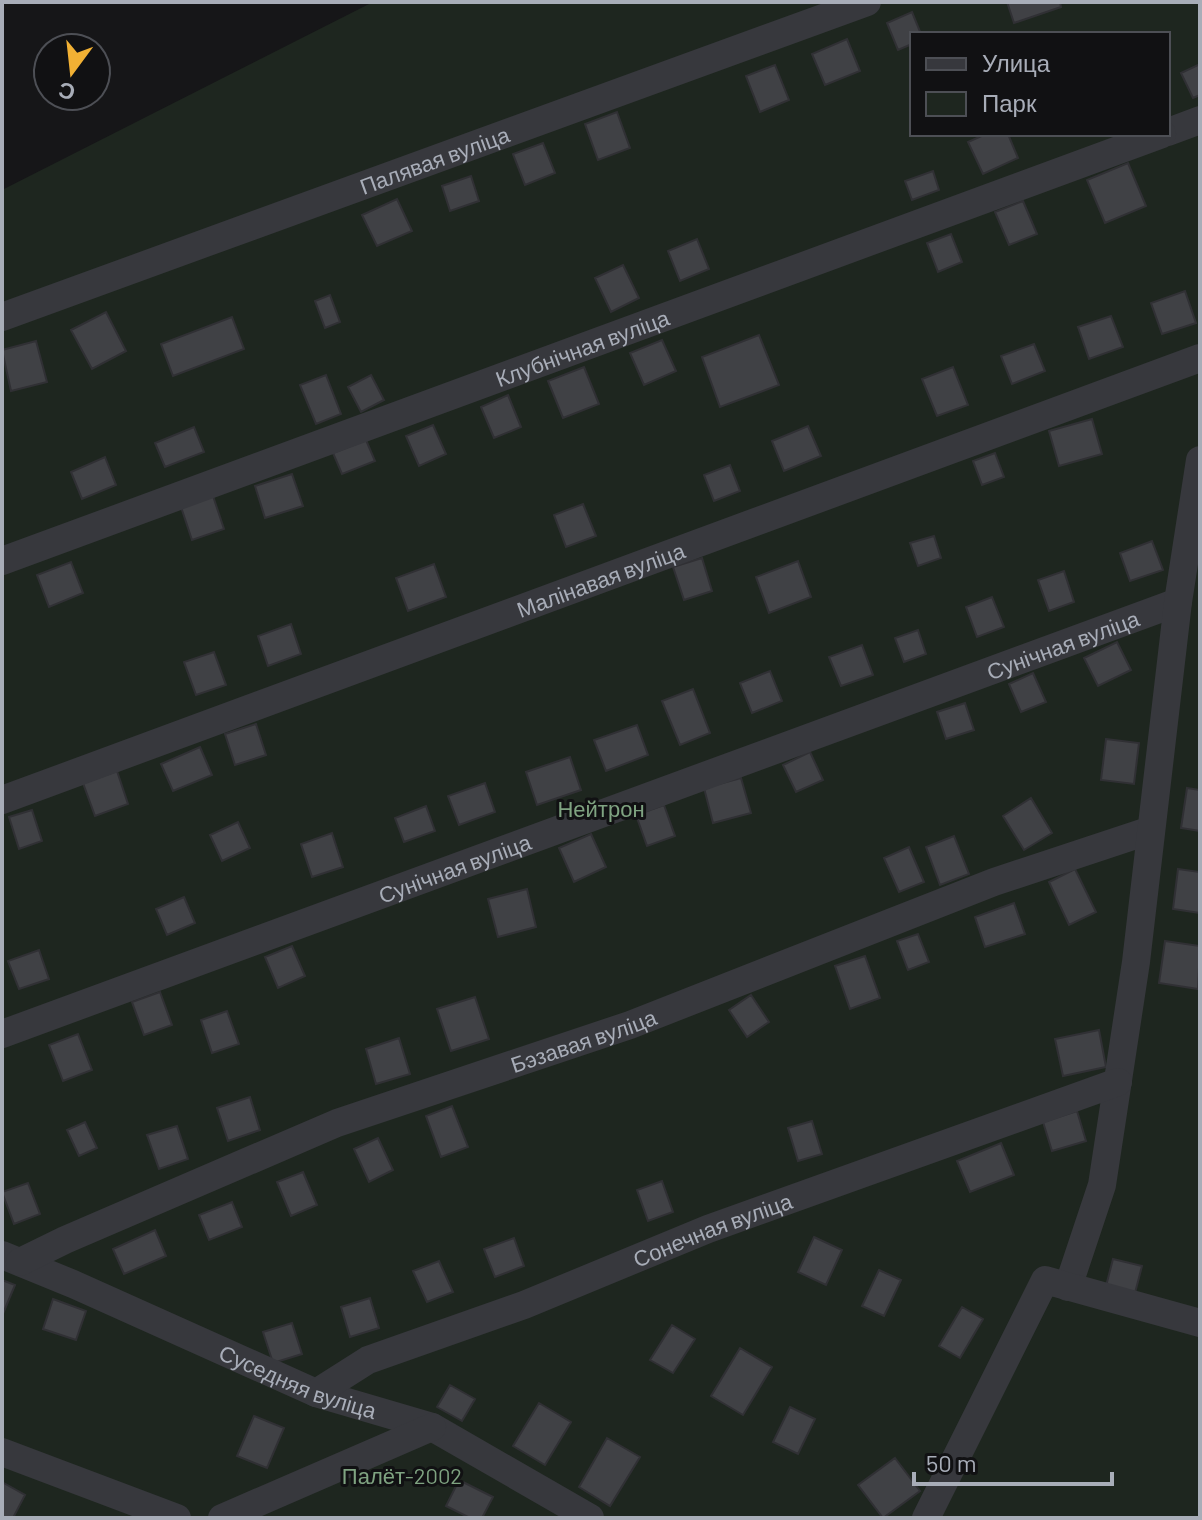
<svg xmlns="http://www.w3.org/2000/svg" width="1202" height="1520" font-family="Barlow,sans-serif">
<rect width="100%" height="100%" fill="#161618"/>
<path fill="#1e261f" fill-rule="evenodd" d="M373,2H1200V1518H2V190ZM912,34H1168V134H912Z"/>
<path fill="#404145" stroke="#303034" stroke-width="2" d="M1007,2H1060L1061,7L1014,23Z
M912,12L921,34H912V44L898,50L887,23Z
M847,39L860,71L825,85L812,54Z
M1200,64V95L1193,98L1181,73Z
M775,65L789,100L760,112L746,76Z
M617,112L630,148L598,160L585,124Z
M986,134H1008L1018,158L983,174L968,142Z
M543,143L555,173L525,185L513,154Z
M1128,163L1146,206L1105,223L1087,180Z
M933,171L939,190L912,200L905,181Z
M471,176L479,201L450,211L442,186Z
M397,199L412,231L377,246L362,215Z
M1023,201L1037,234L1009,245L995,212Z
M951,234L962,262L938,272L927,243Z
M697,239L709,269L680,281L668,251Z
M623,265L639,298L611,312L595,278Z
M1185,291L1196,323L1162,334L1151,303Z
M330,295L340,322L325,328L315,301Z
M106,312L126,351L92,369L71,330Z
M1111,316L1123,347L1089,359L1078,327Z
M232,317L244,349L173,376L161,344Z
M759,335L779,385L720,407L702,357Z
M662,340L676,371L644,385L630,353Z
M36,341L47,382L11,391L2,350Z
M1034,344L1045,371L1012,384L1001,356Z
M584,367L599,404L563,418L548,381Z
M953,367L968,405L937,416L922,379Z
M326,375L341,414L316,424L300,385Z
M371,375L384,400L361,412L348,387Z
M508,395L521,427L494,438L481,407Z
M1092,419L1102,454L1059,466L1049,431Z
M433,425L446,454L419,466L406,436Z
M808,426L821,456L784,471L772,441Z
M194,427L204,452L165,467L155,443Z
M366,440L375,461L342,474L333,453Z
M995,453L1004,477L982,485L973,461Z
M105,457L116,485L82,499L71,472Z
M730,465L740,491L714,501L704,475Z
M292,474L303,506L265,518L255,486Z
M213,496L224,529L192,540L181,507Z
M583,504L596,536L566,547L554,515Z
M934,536L941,558L918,566L910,543Z
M1152,541L1163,570L1130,581L1120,553Z
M702,558L712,591L684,600L673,567Z
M798,561L811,597L769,613L756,577Z
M71,562L83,593L49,607L37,575Z
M434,564L446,597L408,611L396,578Z
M1064,571L1074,602L1049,611L1038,580Z
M992,597L1004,627L977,637L966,607Z
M291,624L301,654L268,666L258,636Z
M918,630L926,654L904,662L895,638Z
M1117,642L1131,670L1098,686L1084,658Z
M862,645L873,675L841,686L829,657Z
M214,652L226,685L196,695L184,662Z
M770,671L782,701L752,713L740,683Z
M1033,673L1046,702L1021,712L1009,684Z
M693,689L710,733L680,745L662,701Z
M965,703L974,730L946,739L937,712Z
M256,724L266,755L235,765L225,734Z
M637,725L648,755L606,771L594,740Z
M1106,739L1139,743L1134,784L1101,780Z
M200,747L212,775L173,791L161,764Z
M810,752L823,780L796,792L783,765Z
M570,757L581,790L537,805L526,772Z
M117,771L128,804L95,816L83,783Z
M741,778L751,813L713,823L704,788Z
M485,783L495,812L459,825L448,796Z
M1187,788L1200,790V831L1181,828Z
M1031,798L1052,833L1024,850L1003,816Z
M664,805L675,836L647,846L636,815Z
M426,806L435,831L404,842L395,818Z
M32,810L42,841L19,849L9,817Z
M238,822L250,848L222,861L210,835Z
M332,833L343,867L312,877L301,844Z
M591,834L606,867L574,882L559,848Z
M954,836L969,874L940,885L926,847Z
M909,847L924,882L899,892L884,858Z
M1075,869L1096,912L1069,925L1049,882Z
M1178,869L1200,872V913L1173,909Z
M527,889L536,927L498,937L488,899Z
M184,897L195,923L167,935L156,909Z
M1014,903L1025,934L985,947L975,917Z
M918,934L929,962L908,970L897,941Z
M1165,941L1200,946L1198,989L1159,983Z
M292,946L305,976L278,988L265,957Z
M39,950L49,979L19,989L8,961Z
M865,956L880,998L850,1009L835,966Z
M160,992L172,1025L144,1035L132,1002Z
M751,995L769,1022L747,1037L729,1010Z
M475,997L489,1039L451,1051L437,1009Z
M227,1011L239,1044L212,1053L201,1020Z
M1099,1030L1106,1067L1063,1076L1055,1039Z
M78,1034L92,1070L63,1081L49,1045Z
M399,1038L410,1074L376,1084L366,1049Z
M250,1097L260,1130L228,1141L217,1108Z
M452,1106L468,1147L441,1157L426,1116Z
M1077,1111L1086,1141L1052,1151L1043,1122Z
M812,1121L822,1154L798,1161L788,1128Z
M85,1122L97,1148L79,1156L67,1130Z
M177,1126L188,1159L159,1169L147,1135Z
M378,1138L393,1170L369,1182L354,1149Z
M1001,1143L1014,1175L970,1192L957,1161Z
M303,1172L317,1205L291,1216L277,1182Z
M662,1181L673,1212L648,1221L637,1190Z
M28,1183L40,1214L14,1224L2,1192Z
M232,1202L242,1227L209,1240L199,1215Z
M155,1230L166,1256L124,1274L113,1249Z
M814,1237L842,1250L826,1285L798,1272Z
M514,1238L524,1266L495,1277L484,1249Z
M1113,1259L1142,1266L1135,1293L1106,1286Z
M439,1261L453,1292L427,1302L413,1271Z
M879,1270L901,1280L884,1316L862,1306Z
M2,1280L15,1285L2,1316Z
M370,1298L379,1328L350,1337L341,1307Z
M53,1299L86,1311L76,1340L43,1329Z
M962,1307L983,1319L960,1358L939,1346Z
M292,1323L302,1354L273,1363L263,1332Z
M672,1325L695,1339L673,1373L650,1360Z
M740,1348L772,1367L743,1415L711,1396Z
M450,1385L475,1399L462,1421L437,1407Z
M539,1403L571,1422L545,1465L513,1446Z
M790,1407L815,1419L798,1454L773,1442Z
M254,1416L284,1428L267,1468L237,1456Z
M607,1438L640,1457L610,1506L579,1487Z
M895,1458L920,1491L883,1518L858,1485Z
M459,1480L493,1497L482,1518H470L446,1506Z
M2,1482L25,1495L13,1518H2Z"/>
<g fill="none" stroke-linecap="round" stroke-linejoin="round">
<g stroke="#37383d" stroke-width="28">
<path d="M1168,132L1200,120"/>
<path id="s1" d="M2,317L867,2"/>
<path id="s2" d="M2,561L1162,134"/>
<path id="s3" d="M2,800L1200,358"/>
<path id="s4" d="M2,1034L1178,602"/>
<path id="s5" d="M2,1255L73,1284L316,1393L432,1427L590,1518"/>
<path id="s6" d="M20,1262L65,1240L337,1123L630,1025L994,882L1151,830"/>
<path d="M1068,1287L1102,1185L1136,962L1178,602L1200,460"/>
<path id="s7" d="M316,1393L368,1360L524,1305L708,1229L1118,1082"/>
<path d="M2,1452L177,1518"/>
<path d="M222,1518L432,1427"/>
<path d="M926,1518L1045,1280L1200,1323"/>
</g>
</g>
<g text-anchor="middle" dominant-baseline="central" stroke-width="6" stroke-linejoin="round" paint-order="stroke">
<g font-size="22" fill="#a8adb8" stroke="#111113">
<text stroke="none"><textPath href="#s1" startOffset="460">Палявая вуліца</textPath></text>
<text stroke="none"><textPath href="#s2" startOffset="618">Клубнічная вуліца</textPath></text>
<text stroke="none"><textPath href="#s3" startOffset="638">Малінавая вуліца</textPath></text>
<text stroke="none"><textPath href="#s4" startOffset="1130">Сунічная вуліца</textPath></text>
<text stroke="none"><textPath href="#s4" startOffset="482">Сунічная вуліца</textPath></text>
<text stroke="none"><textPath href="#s6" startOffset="606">Бэзавая вуліца</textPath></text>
<text stroke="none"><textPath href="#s7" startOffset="430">Сонечная вуліца</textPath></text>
<text stroke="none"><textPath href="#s5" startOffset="322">Суседняя вуліца</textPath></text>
</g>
<g font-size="22" fill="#7fa381" stroke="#111113">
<text x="601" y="808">Нейтрон</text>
<text x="402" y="1475">Палёт-2002</text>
</g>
</g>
<rect width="1202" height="1520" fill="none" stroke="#a8adb8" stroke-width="8"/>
<rect x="910" y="32" width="260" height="104" fill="#111113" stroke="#4d4f55" stroke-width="2"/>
<rect x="926" y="58" width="40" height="12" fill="#37383d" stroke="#4d4f55" stroke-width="2"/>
<text x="982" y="72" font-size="24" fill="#a8adb8">Улица</text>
<rect x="926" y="92" width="40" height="24" fill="#1e261f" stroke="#4d4f55" stroke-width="2"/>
<text x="982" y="112" font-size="24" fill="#a8adb8">Парк</text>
<g transform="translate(72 72) rotate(195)"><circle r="38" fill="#111113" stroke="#4d4f55" stroke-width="2"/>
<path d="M0-6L14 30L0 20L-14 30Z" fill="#f2b134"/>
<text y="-12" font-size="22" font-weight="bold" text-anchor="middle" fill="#a8adb8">С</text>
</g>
<path d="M914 1472v12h198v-12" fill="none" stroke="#a8adb8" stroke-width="4"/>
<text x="926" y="1472" font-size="24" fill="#a8adb8" stroke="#111113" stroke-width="6" paint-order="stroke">50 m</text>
</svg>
